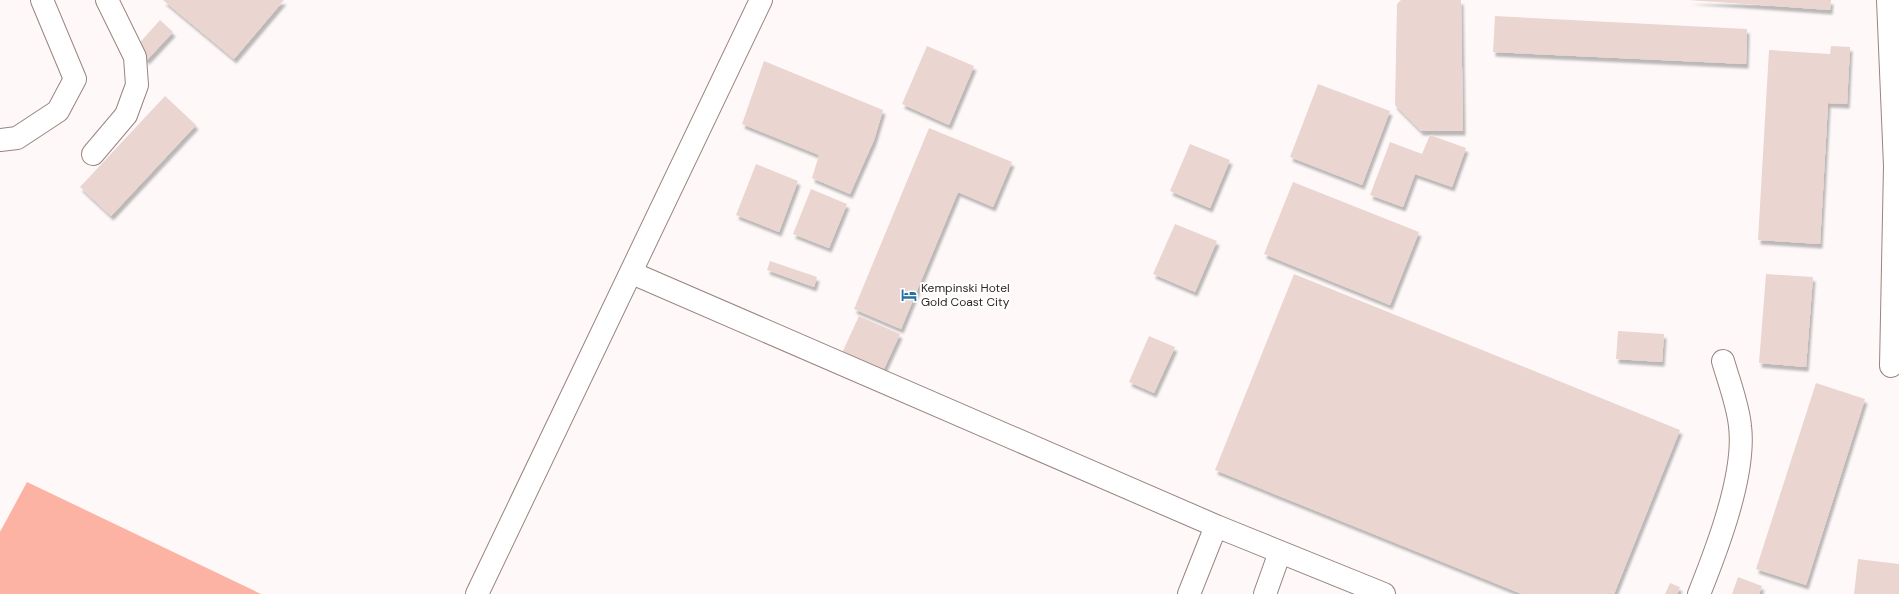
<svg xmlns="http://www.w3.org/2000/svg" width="1899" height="594" font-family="'DM Sans',sans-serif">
<defs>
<filter id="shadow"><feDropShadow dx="2.5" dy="4.5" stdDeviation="1" flood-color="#0004"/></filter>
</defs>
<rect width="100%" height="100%" fill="#fef9f8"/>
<path fill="#fdb3a4" d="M27,482L261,594H0V532Z"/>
<path fill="#ebd5d0" filter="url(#shadow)" d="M163,0H284L234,59Z
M1401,0H1461L1463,131H1421L1395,105L1397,4Z
M1688,0H1831L1830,10Z
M1495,16L1747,29L1746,64L1493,52Z
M160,20L173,32L147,60L134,49Z
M927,46L974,66L949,125L902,104Z
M1831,46L1850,47L1847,104L1828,103L1820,244L1758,240L1769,50L1830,54Z
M764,61L883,110L874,140L850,194L812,178L819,155L742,124Z
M1318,84L1390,111L1362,185L1290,157Z
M165,96L196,125L111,216L80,187Z
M929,128L1012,162L993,207L958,192L901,329L854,309Z
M1430,135L1466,148L1452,187L1415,174L1403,207L1370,195L1390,142L1422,154Z
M1190,144L1230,160L1210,208L1170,191Z
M756,164L798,181L779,232L736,215Z
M1293,182L1419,232L1390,305L1264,254Z
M811,189L847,204L829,248L793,234Z
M1175,224L1217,241L1195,292L1153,274Z
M770,261L817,277L814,287L767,270Z
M1294,274L1680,430L1614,594H1522L1215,470Z
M1766,274L1813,277L1806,367L1759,363Z
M859,316L900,334L882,373L841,355Z
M1618,331L1664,334L1662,362L1616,359Z
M1149,336L1175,347L1154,393L1129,382Z
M1816,383L1865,399L1806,585L1756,569Z
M1858,559L1899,564V594H1854Z
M1738,577L1762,586L1759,594H1732Z
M1670,583L1680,587L1677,594H1665Z"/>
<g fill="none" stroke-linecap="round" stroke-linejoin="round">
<defs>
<path id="minor" d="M1888,0L1895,166L1891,366
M0,140L17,138L58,111L75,79L42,0
M93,154L126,115L137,85L135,57L107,0
M632,273L1216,526L1384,594
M477,594L761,0
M1189,594L1216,526
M1265,594L1280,552
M1699,594C1717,549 1746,474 1740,426C1738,405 1729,382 1723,361"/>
</defs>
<use href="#minor" stroke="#98847f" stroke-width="24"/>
<use href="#minor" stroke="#fff" stroke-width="22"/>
</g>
<defs>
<symbol id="hotel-bare" viewBox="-9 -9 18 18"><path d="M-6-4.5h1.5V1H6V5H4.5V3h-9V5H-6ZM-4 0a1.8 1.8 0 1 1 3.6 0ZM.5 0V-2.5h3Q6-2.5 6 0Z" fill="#2370a3" stroke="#fff" stroke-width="2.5" paint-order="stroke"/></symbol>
</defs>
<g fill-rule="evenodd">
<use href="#hotel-bare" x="898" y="284" width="22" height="22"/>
</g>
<g text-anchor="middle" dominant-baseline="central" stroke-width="4" stroke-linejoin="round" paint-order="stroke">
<g font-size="12" fill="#2e2624" stroke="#fff" text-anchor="start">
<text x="921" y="288">Kempinski Hotel<tspan x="921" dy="14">Gold Coast City</tspan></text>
</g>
</g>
</svg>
